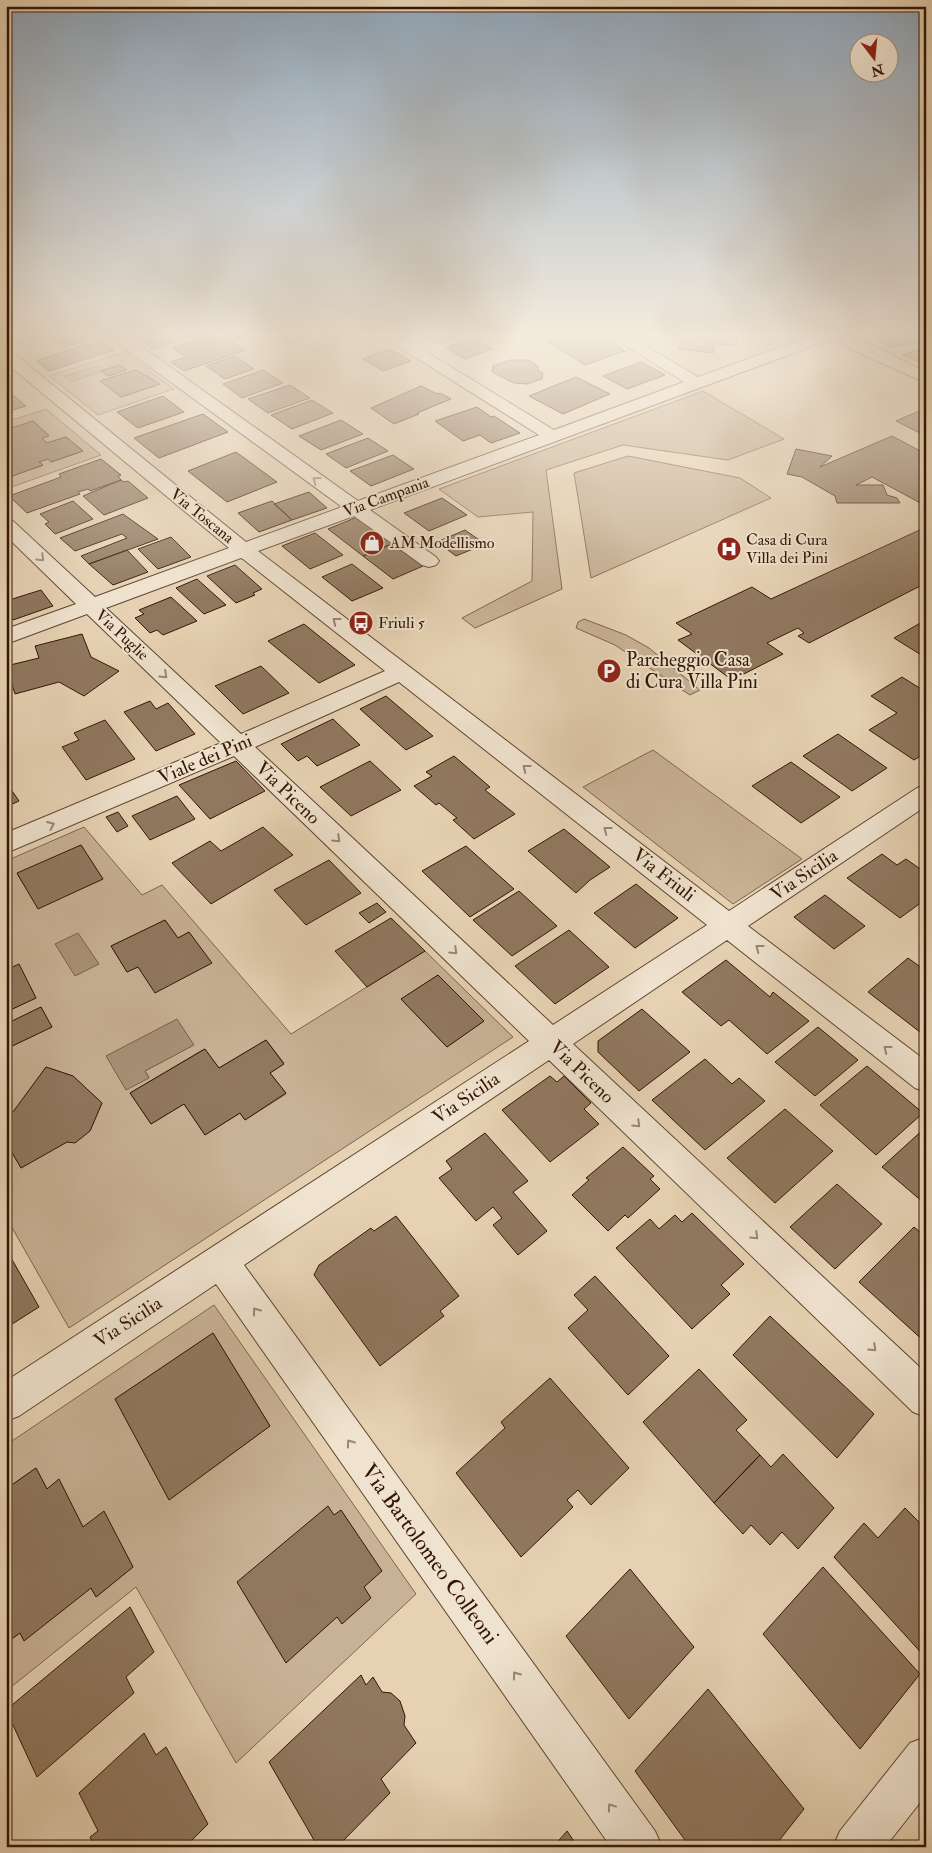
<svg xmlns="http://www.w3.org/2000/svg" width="932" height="1853" font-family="'IM FELL Double Pica',serif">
<rect width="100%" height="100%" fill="#e6d2b3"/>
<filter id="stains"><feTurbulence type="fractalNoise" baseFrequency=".004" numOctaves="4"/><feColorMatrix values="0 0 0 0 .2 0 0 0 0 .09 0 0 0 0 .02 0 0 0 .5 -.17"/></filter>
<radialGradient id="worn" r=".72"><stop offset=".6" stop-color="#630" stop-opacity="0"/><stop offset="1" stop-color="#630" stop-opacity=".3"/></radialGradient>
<path fill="#c8b295" stroke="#7e644c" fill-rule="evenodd" d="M124,352L174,389L98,415L49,376ZM136,370L144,376L147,375L159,384L121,397L101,381Z
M703,391L784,439L728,460L623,445L546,470L562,589L475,628L462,618L532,581L533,512L478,517L439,489Z
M46,409L101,455L6,489V477L42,466L39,462L48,459L51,462L83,451L66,437L47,443L42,438L49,435L33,421L6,430V422Z
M628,456L740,478L771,498L591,578L574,473Z
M584,619L626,635L649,648L700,690L690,695L615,645L576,628L578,622Z
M653,750L802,859L733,904L583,787Z
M84,827L142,895L162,885L291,1034L425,951L513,1037L69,1328L6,1217V1142L21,1168L67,1142H75L90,1131L102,1103L73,1076L46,1067L13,1112L6,1116V1049L52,1027L41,1007L6,1024V1012L36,998L19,965L6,970V861ZM81,845L103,879L38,908L17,874ZM165,920L178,938L189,932L211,963L155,992L138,967L127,972L111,946ZM438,975L484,1021L447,1047L401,999ZM266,1040L284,1063L270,1073L286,1094L245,1120L240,1113L205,1135L184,1104L151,1124L130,1093L204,1049L219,1068ZM193,1045L145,1071L149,1077L106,1056Z
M214,1305L416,1594L236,1763L136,1587L6,1691V1643L20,1633L24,1640L91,1588L96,1597L133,1567L104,1512L83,1527L59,1480L47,1489L36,1468L6,1489V1445ZM213,1333L270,1426L169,1500L115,1399Z"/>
<path fill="#a99278" stroke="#7a604a" d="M100,365L106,370L71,382L64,376Z
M78,933L99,964L75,976L55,944Z
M177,1019L194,1045L145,1071L149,1078L126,1090L106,1056Z"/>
<path fill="#90785f" stroke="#331604" d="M9,337H35L36,338L17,343Z
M52,337H92L94,338L65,347Z
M157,337H168L166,338L173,343L154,349L145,343L158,338Z
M205,337H247L233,342L246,350L184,371L171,362L186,357L173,348Z
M279,337H311L290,344Z
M423,337H457L439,343L434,340L430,342Z
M559,337H603L625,351L585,365L547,341Z
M683,337H739L736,346L715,344L713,353L679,349Z
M874,337H926V342L890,347Z
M472,338L492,349L465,359L446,347Z
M100,340L114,350L49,371L36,361Z
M926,346V365L903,355Z
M390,349L411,361L383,371L363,359Z
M235,356L254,369L225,379L206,366Z
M510,360H528L538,366V370L543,373L542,379L527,384L514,383L492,372L493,366Z
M641,362L665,375L627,389L603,376Z
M120,365L127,370L108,376L101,371Z
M136,370L160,384L121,397L100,381Z
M263,370L283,383L242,398L223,384Z
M576,377L610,394L563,414L529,396Z
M290,385L310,398L268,413L248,399Z
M421,386L437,394L440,393L451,399L417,413L419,414L394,424L371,408Z
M6,391H8L26,406L6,412Z
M163,396L184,412L138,428L117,412Z
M312,400L333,413L292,429L271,415Z
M477,407L491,417L494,416L520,433L491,443L480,435L463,441L435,421Z
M926,408V436L896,421Z
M203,414L228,432L159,458L134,438Z
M341,420L363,434L321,450L299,436Z
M33,421L49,436L42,438L47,443L66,437L83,451L51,462L48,459L39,462L43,465L7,478L6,430Z
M892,436L926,454V506L872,477L856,485H883L887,495L897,498L900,503H837L835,496L802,477L787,474L796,449L832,456L820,467Z
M368,438L388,451L346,468L326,454Z
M236,452L277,482L227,502L188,471Z
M393,455L414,469L371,486L350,471Z
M101,459L121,475L118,476L121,480L90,491L88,489L78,492L80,494L27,513L9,496L61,477L59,474Z
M121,480L124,482L128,481L148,498L104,515L83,496Z
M309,492L327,508L292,520L274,504Z
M442,498L467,515L429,531L404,513Z
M73,501L93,519L55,534L45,524L49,522L40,514Z
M272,501L292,520L259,532L238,513Z
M123,514L158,539L89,564L81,556L127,538L122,534L75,551L60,538Z
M357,517L392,544L363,556L328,529Z
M926,527V583L809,643L798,636L804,633L798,628L767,643L783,654L732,680L678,640L692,634L676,623L752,587L771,599Z
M465,530L485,544L456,556L437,542Z
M315,533L343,555L310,569L282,546Z
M171,537L191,557L158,569L138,549Z
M392,544L423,566L393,579L363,556Z
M127,550L148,572L113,585L89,564Z
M352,564L383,588L352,601L322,577Z
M235,565L262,589L253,593L255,595L236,603L207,576Z
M197,579L226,605L204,614L176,588Z
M41,590L53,606L13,620L6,611V601Z
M171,597L197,621L163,635L157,630L150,633L135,618L144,614L139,610Z
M924,621L926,622V658L894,638Z
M304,624L355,665L319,683L268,641Z
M82,634L91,657L119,671L84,696L59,682L15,694L6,666L39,658L35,646Z
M261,666L289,693L243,714L215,686Z
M902,677L926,692V753L914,760L869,730L897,713L871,696Z
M386,696L433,736L406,750L360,709Z
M150,701L156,709L168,703L195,734L156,751L124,712Z
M333,719L360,745L317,766L307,756L298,761L281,744Z
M105,720L135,759L86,780L62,747L79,740L74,733Z
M838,734L887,768L852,791L803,756Z
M454,756L490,787L485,790L515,814L474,839L453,820L457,818L439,803L436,805L414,786L432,776L426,772Z
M236,761L265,791L210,819L179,785Z
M370,761L401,790L351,816L320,787Z
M791,762L840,797L801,823L752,786Z
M6,782L19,801L6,807Z
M177,796L195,819L150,840L132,816Z
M118,812L128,826L117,832L106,817Z
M263,827L293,855L211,904L172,863L210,841L221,851Z
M564,829L610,867L590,880L576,893L528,851Z
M81,845L103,879L38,909L17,873Z
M466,846L514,889L470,917L422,871Z
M882,854L897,865L906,859L926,873V899L900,918L847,878Z
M329,860L361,893L306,925L274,890Z
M636,884L678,918L635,948L594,913Z
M519,891L557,926L512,956L473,920Z
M825,895L865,926L834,949L794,917Z
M377,903L386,912L369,923L359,913Z
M391,918L425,951L367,987L335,951Z
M165,920L178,938L189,932L212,963L155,993L138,967L127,972L111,946Z
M569,930L609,967L555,1004L515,966Z
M908,958L926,971V1026L920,1032L868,992Z
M726,960L770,997L773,992L809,1021L767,1054L729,1020L721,1026L682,992Z
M19,964L36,998L6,1012V970Z
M438,975L484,1021L447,1047L401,999Z
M41,1007L52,1027L6,1049V1024Z
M642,1009L690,1052L639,1091L598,1052V1041Z
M818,1027L858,1060L815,1096L775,1062Z
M266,1040L284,1064L270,1073L286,1093L245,1120L240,1113L205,1135L184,1104L151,1124L130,1093L205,1049L219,1068Z
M705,1059L732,1084L739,1078L765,1101L705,1150L652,1100Z
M867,1066L923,1113L876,1155L820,1105Z
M46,1067L73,1076L102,1103L90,1131L75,1143L67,1142L21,1168L6,1142V1116L13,1112Z
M550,1076L557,1082L564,1076L591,1103L584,1109L599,1124L550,1162L502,1110Z
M785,1109L833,1151L775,1203L727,1158Z
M926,1127V1201L924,1203L882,1167Z
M485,1133L528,1181L513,1192L547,1231L518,1255L493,1225L502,1218L493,1207L476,1221L439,1178L452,1169L446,1161Z
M623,1147L654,1176L650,1179L660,1189L628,1218L625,1215L608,1231L572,1195L589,1180L586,1178Z
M837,1184L882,1224L835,1269L790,1227Z
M692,1213L744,1264L721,1285L730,1294L692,1329L616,1248L650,1219L659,1229L675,1215L682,1222Z
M396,1216L459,1296L440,1311L444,1316L380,1366L314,1275L319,1265L371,1228L374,1231Z
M914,1227L926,1237V1343L859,1282Z
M6,1249L39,1307L6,1328Z
M595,1276L669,1356L628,1395L568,1328L588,1310L574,1295Z
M770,1316L874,1414L837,1458L733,1355Z
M213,1333L270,1426L169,1500L115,1399Z
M699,1369L747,1420L736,1430L760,1455L714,1503L643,1422Z
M550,1378L629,1468L591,1505L578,1490L567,1500L573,1507L521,1557L456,1473L505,1428L501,1422Z
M783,1454L834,1508L798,1549L782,1532L770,1545L751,1525L743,1534L714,1503L760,1455L771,1467Z
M36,1468L47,1489L59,1479L83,1527L104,1511L133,1567L96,1597L91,1588L24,1641L20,1633L6,1643V1489Z
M328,1506L334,1515L341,1510L382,1571L364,1587L371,1598L342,1624L337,1617L286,1663L237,1582Z
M905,1508L926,1529V1658L834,1557L864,1523L878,1538Z
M823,1567L920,1674L860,1749L763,1634Z
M630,1569L694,1647L629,1719L566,1636Z
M130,1607L154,1652L126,1677L134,1693L37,1777L6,1710Z
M361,1675L366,1685L373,1677L382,1692L391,1693L400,1701L405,1716L404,1725L416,1743L381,1779L390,1793L337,1847H318L269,1762Z
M708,1689L804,1809L774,1847H690L635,1771Z
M144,1733L156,1755L166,1747L208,1824L185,1847H95L90,1837L98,1831L79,1793Z
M567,1831L578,1847H553Z"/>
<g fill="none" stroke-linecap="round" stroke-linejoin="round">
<defs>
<path id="street" d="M109,337H128L358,501L539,435L383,337H402L554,430L684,382L612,337H631L698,377L808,337H831L829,340L370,510L436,557L439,561L436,565L429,567L422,565L354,516L258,551L729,911L917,788L926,785V806L748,926L926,1061V1092L915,1088L727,940L573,1044L926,1373V1417L913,1412L549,1060L244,1265L655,1831L662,1847H611L216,1284L19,1416L6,1421V1381L529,1041L234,756L6,853V833L221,743L87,614L6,644V629L76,604L6,536V519L13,521L95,597L229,548L6,363V350L12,352L246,542L342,507ZM241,558L243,559L385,671L241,734L106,608ZM399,682L707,925L553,1025L255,747Z
M836,337H855L926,372V383L851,349Z
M926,1737V1795L885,1847H833L840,1831L910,1743Z"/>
</defs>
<use href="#street" stroke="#604530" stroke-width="2"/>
<use href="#street" fill="#efe2ce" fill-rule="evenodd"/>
</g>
<defs><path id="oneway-chevron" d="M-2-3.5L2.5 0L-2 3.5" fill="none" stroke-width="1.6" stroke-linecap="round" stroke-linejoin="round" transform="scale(1.25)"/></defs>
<g stroke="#9a8673">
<use href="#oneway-chevron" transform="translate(316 480) rotate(-144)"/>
<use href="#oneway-chevron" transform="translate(41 558) rotate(44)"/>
<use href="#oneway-chevron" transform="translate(336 621) rotate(-142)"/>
<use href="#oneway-chevron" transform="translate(164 675) rotate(43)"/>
<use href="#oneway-chevron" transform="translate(526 768) rotate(-142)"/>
<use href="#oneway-chevron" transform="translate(51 825) rotate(-23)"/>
<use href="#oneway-chevron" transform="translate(607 830) rotate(-142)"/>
<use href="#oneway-chevron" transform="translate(337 839) rotate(44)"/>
<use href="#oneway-chevron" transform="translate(759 948) rotate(-142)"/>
<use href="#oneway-chevron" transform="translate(454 951) rotate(44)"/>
<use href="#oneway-chevron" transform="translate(887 1049) rotate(-142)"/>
<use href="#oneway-chevron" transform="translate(637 1124) rotate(44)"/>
<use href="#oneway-chevron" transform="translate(755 1236) rotate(44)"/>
<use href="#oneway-chevron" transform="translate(256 1311) rotate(-126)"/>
<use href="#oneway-chevron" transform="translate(873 1348) rotate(44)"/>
<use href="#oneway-chevron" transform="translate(350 1443) rotate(-126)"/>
<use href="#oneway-chevron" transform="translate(516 1675) rotate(-126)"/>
<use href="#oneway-chevron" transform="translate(611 1807) rotate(-126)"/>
</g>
<linearGradient id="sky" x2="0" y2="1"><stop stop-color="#8fa6bb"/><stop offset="0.56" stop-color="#f4ebdd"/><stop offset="1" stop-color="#f4ebdd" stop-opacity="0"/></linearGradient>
<rect width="932" height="597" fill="url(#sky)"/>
<defs>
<symbol id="shop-disc" viewBox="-11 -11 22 22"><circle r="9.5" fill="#8f2418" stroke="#efe2ce"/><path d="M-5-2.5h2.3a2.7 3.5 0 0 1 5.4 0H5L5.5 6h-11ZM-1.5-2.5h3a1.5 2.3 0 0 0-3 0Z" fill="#fff"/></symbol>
<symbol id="hospital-disc" viewBox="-11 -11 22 22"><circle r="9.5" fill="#8f2418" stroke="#efe2ce"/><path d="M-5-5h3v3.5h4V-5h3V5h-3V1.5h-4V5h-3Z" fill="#fff"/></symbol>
<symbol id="bus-disc" viewBox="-11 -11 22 22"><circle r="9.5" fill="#8f2418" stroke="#efe2ce"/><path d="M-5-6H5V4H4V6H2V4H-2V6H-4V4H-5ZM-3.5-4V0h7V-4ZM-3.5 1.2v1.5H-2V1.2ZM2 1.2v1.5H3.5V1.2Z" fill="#fff"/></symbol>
<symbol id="parking-disc" viewBox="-11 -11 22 22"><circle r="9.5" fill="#8f2418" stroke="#efe2ce"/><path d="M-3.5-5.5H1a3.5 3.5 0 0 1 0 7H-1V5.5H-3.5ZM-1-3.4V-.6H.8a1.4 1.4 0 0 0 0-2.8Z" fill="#fff"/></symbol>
</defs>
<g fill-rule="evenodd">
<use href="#shop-disc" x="358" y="529" width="28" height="28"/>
<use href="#hospital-disc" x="715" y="535" width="28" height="28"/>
<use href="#bus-disc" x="347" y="609" width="28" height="28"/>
<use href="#parking-disc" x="595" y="657" width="28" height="28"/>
</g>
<g text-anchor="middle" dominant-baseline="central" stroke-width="4" stroke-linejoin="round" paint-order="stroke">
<g font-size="16" fill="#331604" stroke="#efe2ce">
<text transform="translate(386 497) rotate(-20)">Via Campania</text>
<text transform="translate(202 516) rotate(39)">Via Toscana</text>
<text transform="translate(122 635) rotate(43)">Via Puglie</text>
</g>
<g font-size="16" fill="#331604" stroke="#efe2ce" text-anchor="start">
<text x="746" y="540">Casa di Cura<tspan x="746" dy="18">Villa dei Pini</tspan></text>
<text x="390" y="543">AM Modellismo</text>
<text x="378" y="623">Friuli 5</text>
</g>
<g font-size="19" fill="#331604" stroke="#efe2ce" text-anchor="start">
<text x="626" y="660">Parcheggio Casa<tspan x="626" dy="22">di Cura Villa Pini</tspan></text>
</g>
<g font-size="19" fill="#331604" stroke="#efe2ce">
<text transform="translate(205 759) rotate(-23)">Viale dei Pini</text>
<text transform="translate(288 793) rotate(44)">Via Piceno</text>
<text transform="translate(664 875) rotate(38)">Via Friuli</text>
<text transform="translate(804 875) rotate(-34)">Via Sicilia</text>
<text transform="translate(582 1072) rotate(44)">Via Piceno</text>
<text transform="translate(466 1098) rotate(-34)">Via Sicilia</text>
<text transform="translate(128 1322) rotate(-33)">Via Sicilia</text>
</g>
<g font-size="22" fill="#331604" stroke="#efe2ce">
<text transform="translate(430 1554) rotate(54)">Via Bartolomeo Colleoni</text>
</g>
</g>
<rect width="932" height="1853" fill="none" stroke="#e6d2b3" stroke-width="25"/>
<rect x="8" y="8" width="917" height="1838" fill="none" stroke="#331604" stroke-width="2.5"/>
<rect x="12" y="12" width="907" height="1828" fill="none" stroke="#331604"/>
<g transform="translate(874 58) rotate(164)"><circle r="24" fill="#efe2ce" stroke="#a4907d"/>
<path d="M0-4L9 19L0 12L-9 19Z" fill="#8f2418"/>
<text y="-8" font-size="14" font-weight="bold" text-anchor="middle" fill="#331604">N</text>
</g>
<rect width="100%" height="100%" filter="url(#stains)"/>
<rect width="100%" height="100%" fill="url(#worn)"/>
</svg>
